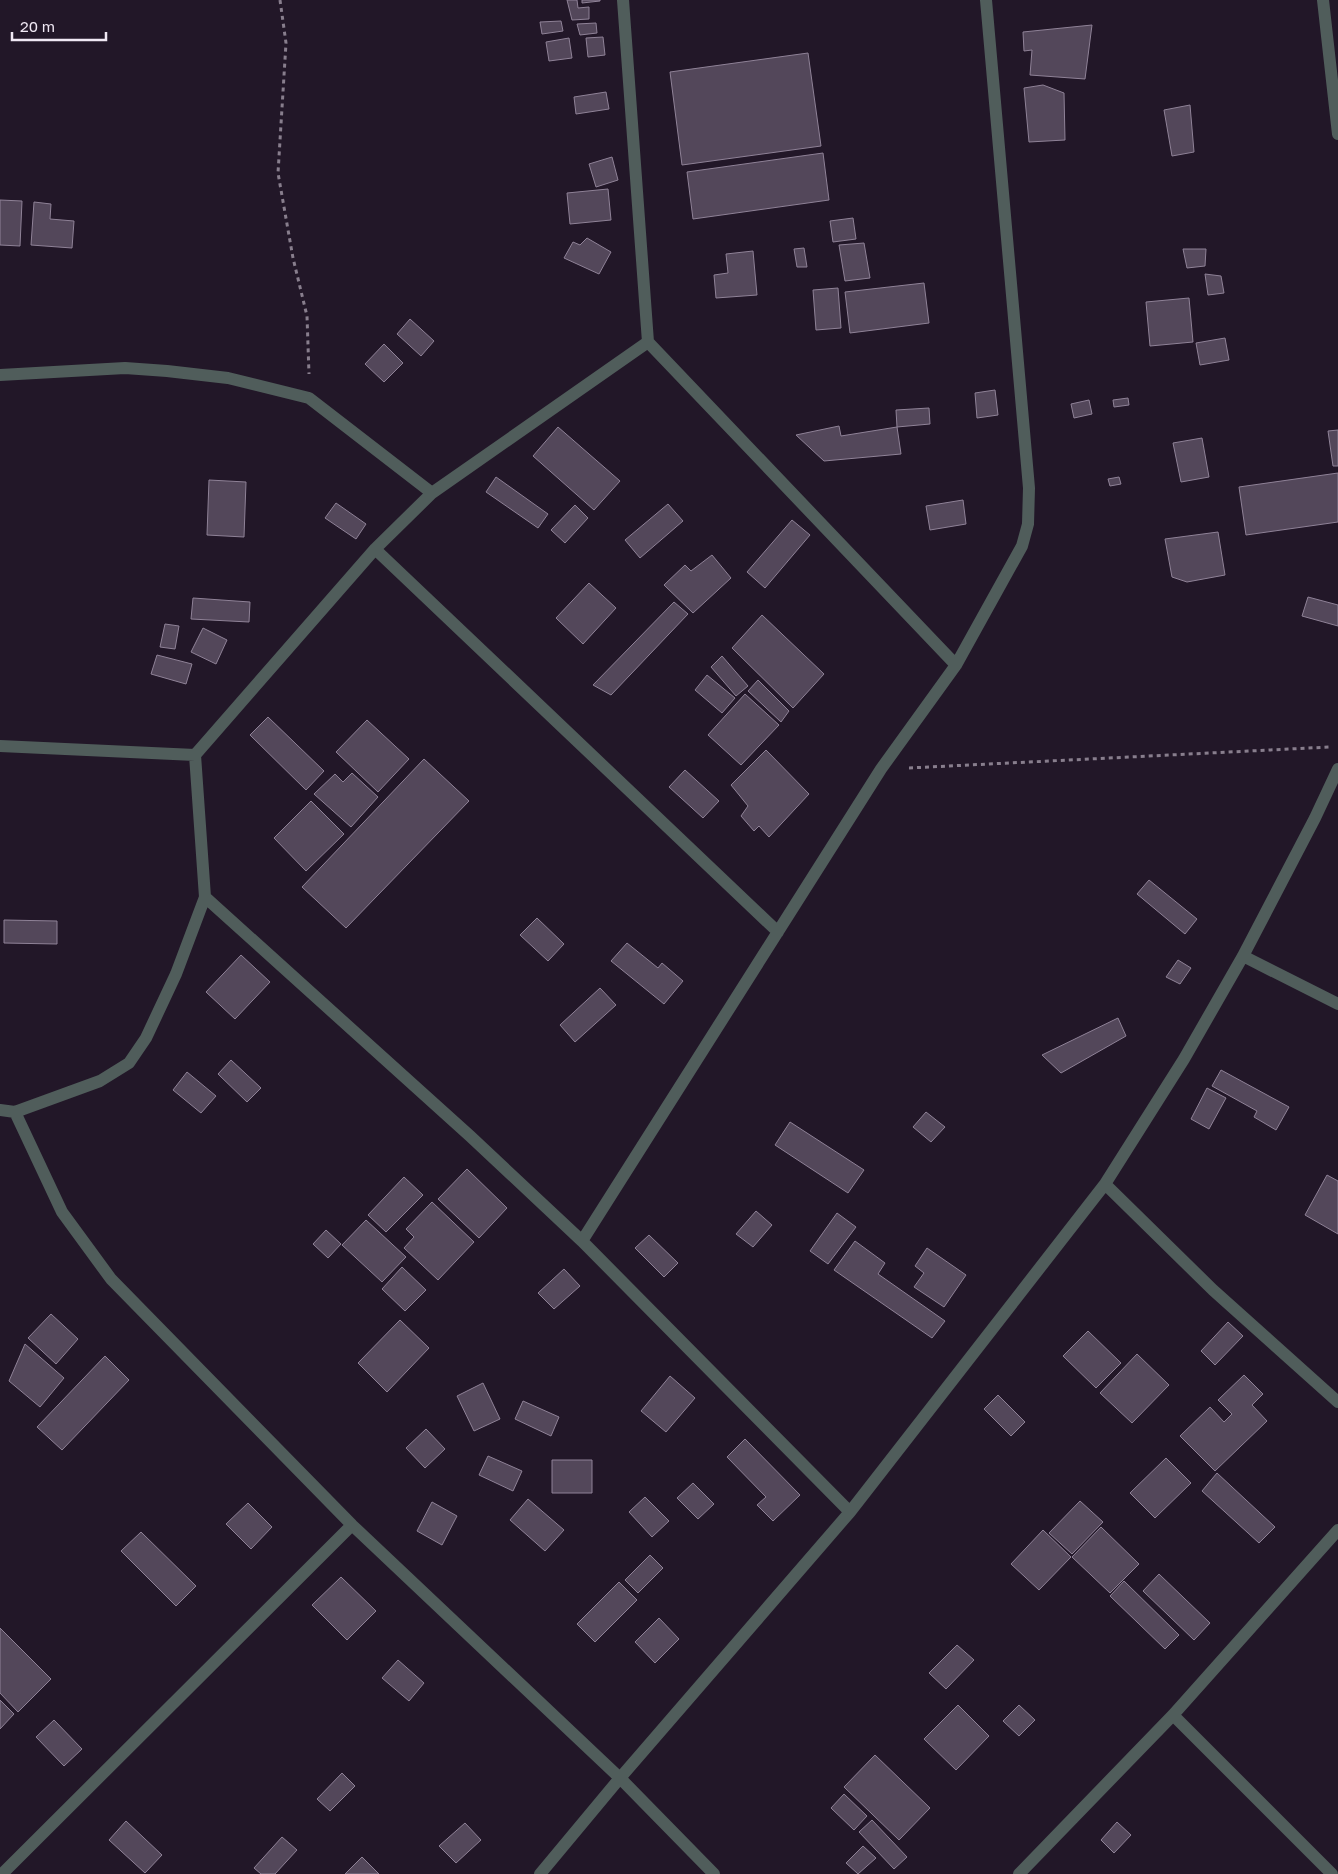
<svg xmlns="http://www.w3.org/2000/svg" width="1338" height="1874" font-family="'Golos Text',sans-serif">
<rect width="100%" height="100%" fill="#221728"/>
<path fill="#53475a" stroke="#8f8297" d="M567,0H577L578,8L589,7V19L572,20Z
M582,0H600V1L582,3Z
M561,21L563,31L542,34L540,22Z
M596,23L597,33L580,35L577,24Z
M1092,25L1085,79L1030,75L1032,50L1024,51L1023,32Z
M603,37L605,55L588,57L586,38Z
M569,38L572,58L549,61L546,42Z
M808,53L821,146L682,165L670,72Z
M1043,85L1064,93L1065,140L1029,142L1024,88Z
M606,92L609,109L576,114L574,97Z
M1190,105L1194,152L1172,156L1164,110Z
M823,153L829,200L693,219L687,172Z
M612,157L618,180L596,187L589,164Z
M608,189L611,220L570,224L567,193Z
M0,200L22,201L20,246L0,245Z
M34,202L51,204L50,219L74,221L72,248L31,245Z
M853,218L856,239L833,242L830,221Z
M587,238L611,252L599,274L564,258L573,242L580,245Z
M864,243L870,278L845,281L839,245Z
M804,248L807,267H797L794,249Z
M1183,249H1206L1205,266L1187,268Z
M753,251L757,295L716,298L714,275L728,273L726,254Z
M1205,274L1221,276L1224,293L1208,295Z
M924,283L929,323L850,333L845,292Z
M838,288L841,328L816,330L813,290Z
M1189,298L1193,342L1150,346L1146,302Z
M410,319L434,341L421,356L397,334Z
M1225,338L1229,360L1200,365L1196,343Z
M384,344L403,363L384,382L365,364Z
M995,390L998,415L977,418L975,393Z
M1128,398L1129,405L1114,407L1113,400Z
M1089,400L1092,414L1074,418L1071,404Z
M929,408L930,424L897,427L896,410Z
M839,426L841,436L897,427L901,454L824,461L796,435Z
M558,427L620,481L594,510L533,456Z
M1338,430V466H1333L1328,431Z
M1202,438L1209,477L1181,482L1173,443Z
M1338,473V522L1246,535L1239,487Z
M496,477L548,514L538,528L486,492Z
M1119,477L1121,484L1110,486L1108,479Z
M209,480L246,482L244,537L207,535Z
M963,500L966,524L930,530L926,506Z
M336,503L366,524L356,539L325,518Z
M668,504L683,521L640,558L625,540Z
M575,505L588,518L565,543L551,530Z
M792,520L810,535L765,588L747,572Z
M1218,532L1225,575L1187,582L1172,577L1165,539Z
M712,555L731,578L693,613L664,585L685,565L691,571Z
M589,583L616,608L583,644L556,618Z
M1308,597L1338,605V626L1302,616Z
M193,598L250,602L249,622L191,619Z
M674,602L688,614L611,695L593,685Z
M762,615L824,674L793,708L732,648Z
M165,624L179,626L175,649L160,647Z
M203,628L227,640L216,664L191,652Z
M157,655L192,664L186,684L151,674Z
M722,656L748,686L736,696L711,667Z
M707,675L735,698L722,713L695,690Z
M758,680L789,711L781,722L748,691Z
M745,694L779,725L741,765L708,735Z
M268,717L324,771L306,790L250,735Z
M367,720L409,759L378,792L336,752Z
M766,750L809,794L769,837L759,826L754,831L741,816L748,806L731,785Z
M424,759L469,801L346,928L302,887Z
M685,770L719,801L703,818L669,787Z
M352,773L378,797L351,827L314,794L335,774L343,782Z
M311,801L344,834L306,871L274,838Z
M1149,880L1197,919L1185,934L1137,894Z
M537,918L564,944L548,961L520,935Z
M4,920L57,921V944L4,943Z
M627,943L658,968L662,963L683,981L664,1004L611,961Z
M241,955L270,982L235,1019L206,992Z
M1178,960L1191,968L1180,984L1166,977Z
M600,988L616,1005L575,1042L560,1025Z
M1118,1018L1126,1036L1061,1073L1042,1055Z
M231,1060L261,1088L247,1102L218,1074Z
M1221,1070L1289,1107L1276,1130L1254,1117L1257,1111L1212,1086Z
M187,1072L216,1096L201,1113L173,1090Z
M1207,1088L1226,1098L1209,1129L1191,1119Z
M926,1112L945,1127L931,1142L913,1127Z
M790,1122L864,1170L848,1193L775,1145Z
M467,1169L507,1208L479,1238L438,1199Z
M1327,1175L1338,1181V1234L1305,1215Z
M404,1177L423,1195L386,1232L368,1215Z
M432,1202L474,1242L438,1280L404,1248L414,1237L406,1229Z
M756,1211L772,1225L753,1247L736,1234Z
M837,1213L856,1227L828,1264L810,1251Z
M366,1220L406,1257L382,1282L342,1245Z
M326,1230L341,1244L328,1258L313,1244Z
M649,1235L678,1263L664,1277L635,1248Z
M855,1241L885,1263L878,1274L945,1321L932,1338L834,1270Z
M927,1248L966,1275L944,1307L914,1287L924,1273L915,1266Z
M402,1267L426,1290L405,1311L382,1289Z
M564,1269L580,1286L554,1309L538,1293Z
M51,1314L78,1339L56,1364L28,1338Z
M400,1320L429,1348L387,1392L358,1363Z
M1228,1322L1243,1336L1215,1365L1201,1351Z
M1088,1331L1121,1363L1096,1388L1063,1356Z
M25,1344L64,1378L40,1407L9,1381Z
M1137,1354L1169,1385L1132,1423L1100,1393Z
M105,1356L129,1380L62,1450L37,1427Z
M1244,1375L1263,1394L1252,1405L1267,1421L1215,1471L1180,1436L1210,1407L1224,1422L1232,1414L1218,1400Z
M670,1376L695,1398L666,1432L641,1411Z
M483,1383L500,1419L474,1431L457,1396Z
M998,1395L1025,1422L1011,1436L984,1409Z
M523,1401L559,1417L551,1436L515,1419Z
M426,1429L445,1449L425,1468L406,1448Z
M745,1439L800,1495L773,1521L757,1505L766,1497L727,1457Z
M488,1456L522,1471L513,1491L479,1475Z
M1166,1458L1191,1483L1155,1518L1130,1493Z
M552,1460H592V1493H552Z
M1217,1473L1275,1527L1259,1543L1202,1491Z
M693,1483L714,1504L698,1519L677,1498Z
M645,1497L669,1521L652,1537L629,1512Z
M528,1499L564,1530L545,1551L510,1520Z
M1080,1501L1103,1522L1072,1554L1049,1533Z
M432,1502L457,1516L442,1545L417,1531Z
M248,1503L272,1527L251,1549L226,1524Z
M1101,1527L1139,1564L1110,1593L1072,1557Z
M1043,1530L1071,1557L1039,1590L1011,1564Z
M141,1532L196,1586L176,1606L121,1551Z
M650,1555L663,1568L638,1593L625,1580Z
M1159,1574L1210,1623L1194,1640L1143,1591Z
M341,1577L376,1611L347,1640L312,1605Z
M1124,1581L1179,1635L1165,1649L1110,1596Z
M619,1582L637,1600L595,1642L577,1624Z
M659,1618L679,1639L655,1663L635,1642Z
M0,1628L51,1679L18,1712L0,1693Z
M957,1645L974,1660L946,1689L929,1673Z
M398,1660L424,1683L409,1701L382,1678Z
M0,1700L14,1714L0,1729Z
M958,1705L989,1736L956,1770L924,1739Z
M1019,1705L1035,1720L1019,1736L1003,1721Z
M54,1720L82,1749L64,1766L36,1737Z
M875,1755L930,1808L899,1840L844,1787Z
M342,1773L355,1786L330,1811L317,1799Z
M844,1794L867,1816L854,1830L831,1808Z
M872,1820L907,1857L894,1869L859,1832Z
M126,1821L162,1855L145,1873L109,1840Z
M1117,1822L1131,1835L1114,1853L1101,1840Z
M465,1823L481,1840L456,1863L439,1846Z
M282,1837L297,1850L275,1874H261L254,1868Z
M863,1846L876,1858L858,1874L846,1863Z
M362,1857L379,1874H345Z"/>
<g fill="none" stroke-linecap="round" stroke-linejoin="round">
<path stroke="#887e8d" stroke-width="3" stroke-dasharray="4 4" stroke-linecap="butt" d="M280,0L286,43L278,173L293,258L307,316L309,374
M909,768L1330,747"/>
<path stroke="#505d5b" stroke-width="12" d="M623,0L648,342L432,493L375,549L195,755L205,897L470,1136L582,1241L850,1512
M1323,0L1338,134
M648,342L956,665
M0,375L125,368L167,371L228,378L309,398L432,493
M375,549L778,932
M0,746L195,755
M1243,956L1338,1004
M0,1110L15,1112L100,1081L129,1063L146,1038L176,974L205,897
M15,1112L62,1212L111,1279L352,1525L620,1778L714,1874
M1105,1184L1213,1290L1338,1402
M582,1241L881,769L956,665L1022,546L1028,524L1029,488L986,0
M1173,1715L1332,1874
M2,1874L352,1525
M540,1874L620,1778L850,1512L1105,1184L1184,1059L1243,956L1315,818L1338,769
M1019,1874L1173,1715L1338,1530"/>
</g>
<path d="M12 32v8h94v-8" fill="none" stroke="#f0e8f4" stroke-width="2.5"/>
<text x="20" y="32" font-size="15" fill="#f0e8f4" stroke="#221728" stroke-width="4" paint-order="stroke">20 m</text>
</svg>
